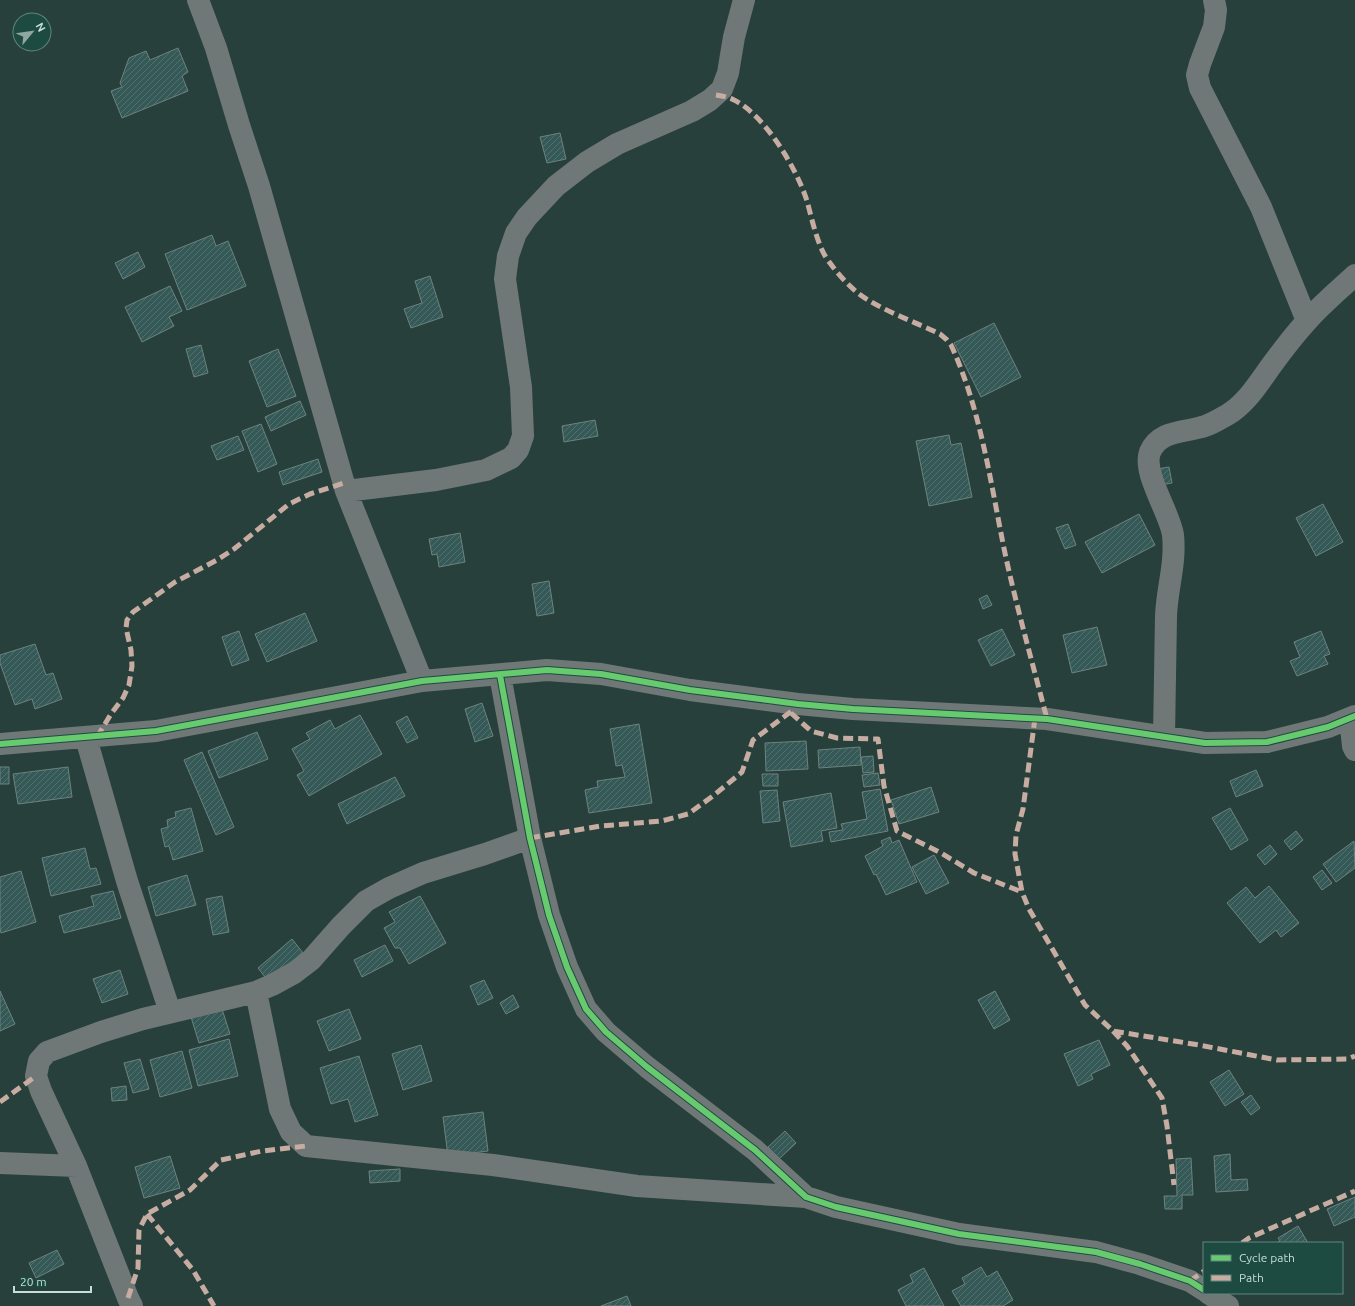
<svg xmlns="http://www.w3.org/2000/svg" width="1355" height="1306" font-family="Ubuntu,sans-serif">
<defs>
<pattern id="building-hatch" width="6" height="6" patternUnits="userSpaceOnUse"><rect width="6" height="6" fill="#355957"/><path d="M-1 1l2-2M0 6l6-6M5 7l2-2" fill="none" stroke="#51706e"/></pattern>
</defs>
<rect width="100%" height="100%" fill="#28403c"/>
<path fill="url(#building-hatch)" stroke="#6d8280" d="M178,48L188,72L182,76L188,91L122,118L111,91L122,87L120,83L129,58L146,51L150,60Z
M560,133L566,159L547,163L540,137Z
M212,235L216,246L228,241L246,286L187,310L165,254Z
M138,252L145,267L123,279L115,263Z
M430,276L443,317L411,328L404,309L422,303L415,281Z
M170,286L182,311L169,317L174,326L142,342L125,307Z
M994,323L1021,377L981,397L954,343Z
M201,345L208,373L194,377L186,349Z
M278,349L296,396L267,407L249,361Z
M300,401L306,415L271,431L265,417Z
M595,420L598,436L564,442L562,426Z
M261,424L277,464L258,472L242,431Z
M949,435L951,445L961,443L972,497L929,506L916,441Z
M238,436L244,450L217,460L211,446Z
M318,459L322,472L283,485L279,472Z
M1169,467L1172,483L1161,485L1157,469Z
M1323,504L1343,542L1316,556L1296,518Z
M1139,514L1155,545L1102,573L1085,542Z
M1068,524L1076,545L1065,549L1056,528Z
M460,533L465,562L439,567L437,554L432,555L429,539Z
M549,581L554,613L537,616L532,584Z
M987,595L992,605L983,609L979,599Z
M305,613L317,641L267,662L255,634Z
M1097,627L1107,665L1072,673L1063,635Z
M1002,629L1015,655L991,666L978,640Z
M239,631L249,660L232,666L222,637Z
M1321,631L1330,654L1324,656L1328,664L1297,676L1290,661L1300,657L1294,642Z
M35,644L46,675L53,673L62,699L35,709L32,699L15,705L0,663V655Z
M482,703L493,736L475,742L465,709Z
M360,715L382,754L309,796L297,775L304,771L292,749L310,739L306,733L330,720L335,729Z
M407,716L418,738L407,743L396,722Z
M639,724L652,803L589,813L585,790L598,787L597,781L625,777L622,765L616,766L610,729Z
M257,732L268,759L219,778L208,751Z
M806,741L808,769L766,771L765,743Z
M860,747L861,765L819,768L818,750Z
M202,752L234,827L216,835L184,760Z
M873,756L874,772L863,773L861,757Z
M0,767H9V784H0Z
M68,767L72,797L18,804L13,774Z
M1256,770L1263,786L1236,797L1230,781Z
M878,773L880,785L864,787L862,775Z
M762,774H778V786H763Z
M395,777L405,796L347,824L338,804Z
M931,787L939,812L899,824L891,800Z
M880,789L888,831L831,842L829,832L843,830L841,824L867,819L862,792Z
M777,790L780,821L763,823L760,791Z
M831,793L837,828L821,831L823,841L791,847L783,802Z
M191,808L203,851L173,860L169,846L165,847L161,829L168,827L167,820L176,817L175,812Z
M1230,808L1248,840L1231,850L1212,818Z
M1296,831L1303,840L1291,850L1284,841Z
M890,837L892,843L899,840L917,882L886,895L876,874L874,875L865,856L883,846L881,841Z
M1354,841L1355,868L1336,882L1323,864Z
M1270,845L1277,854L1265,865L1257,855Z
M85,848L90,869L96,868L101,884L51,896L42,858Z
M934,855L949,883L926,894L912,867Z
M1322,870L1332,883L1322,890L1313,877Z
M21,871L36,922L1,933L0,928V877Z
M187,875L196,905L156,916L148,887Z
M1269,886L1299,923L1281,937L1276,930L1260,943L1227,903L1246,887L1255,898Z
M113,891L121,918L64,933L59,916L94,906L91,896Z
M222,896L229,932L213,935L206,899Z
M420,896L446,943L409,964L400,948H395L384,928L395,922L389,912Z
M292,939L303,953L269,982L258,968Z
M385,945L393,961L362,977L354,960Z
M120,970L128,994L102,1003L93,979Z
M484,980L493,998L478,1005L470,986Z
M0,991L15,1024L0,1031Z
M995,991L1010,1020L994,1029L978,1000Z
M513,995L519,1007L506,1014L500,1003Z
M222,1009L230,1034L199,1043L191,1017Z
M349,1009L361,1039L329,1051L317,1021Z
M229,1039L238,1076L198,1086L189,1050Z
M1099,1040L1110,1065L1091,1074L1093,1079L1078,1086L1064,1054Z
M421,1045L432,1081L403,1090L392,1054Z
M182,1051L192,1088L160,1097L150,1060Z
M359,1056L378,1115L355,1122L348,1099L331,1104L320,1068Z
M140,1059L149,1089L133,1093L124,1063Z
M1229,1070L1244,1094L1225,1106L1210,1082Z
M126,1086L127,1100L112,1101L111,1088Z
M1251,1095L1260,1108L1251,1115L1241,1102Z
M483,1112L488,1151L448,1156L443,1117Z
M785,1131L796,1143L779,1159L768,1147Z
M1230,1154L1231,1180L1247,1179L1248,1190L1216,1192L1214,1156Z
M170,1156L180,1188L144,1198L135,1167Z
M1191,1158L1193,1195H1182V1209H1165L1164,1196H1177L1176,1159Z
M400,1169V1181L370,1183L369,1171Z
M1355,1197V1217L1334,1226L1327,1209Z
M1298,1226L1308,1243H1276L1280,1241L1278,1238Z
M57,1250L64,1264L36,1278L29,1263Z
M981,1267L987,1277L997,1271L1013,1300L1003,1306H961L952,1291L965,1284L962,1278Z
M924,1268L944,1306H906L898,1290L913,1282L910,1275Z
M627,1296L631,1306H601Z"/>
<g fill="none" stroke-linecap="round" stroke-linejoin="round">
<path stroke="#6f7876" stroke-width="22" d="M198,0L216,48L239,125L259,186L346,491L422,681
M1214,0L1216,10L1214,27L1200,64L1197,75L1200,88L1261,207L1307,321
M346,491L436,480L486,470L511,458L518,450L523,436L521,387L505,279L508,256L516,233L527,217L556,186L587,162L617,144L692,111L710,100L722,89L728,73L734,37L744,0
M500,675L530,838L549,915L567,967L586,1009L606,1032L647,1067L755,1150L806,1197L836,1207L959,1234L1096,1252L1140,1264L1190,1281L1204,1290
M1350,718L1353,746L1355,750
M1164,737C1165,697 1165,656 1166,616C1167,588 1176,564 1173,535C1170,513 1142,473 1150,452C1160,429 1186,433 1205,426C1212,424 1220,419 1227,415C1246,404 1258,384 1271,366C1282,351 1294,335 1307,321C1321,305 1339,290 1355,275
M86,738L127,881L170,1012
M0,744L156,731L422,681L547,670L601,674L690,690L798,704L853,709L1047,719L1205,743L1267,742L1328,727L1355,716
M256,992L280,1109L291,1132L306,1146L493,1165L637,1186L806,1197
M0,1163L76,1166
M1208,1293L1228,1306
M132,1306L128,1298L76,1166L41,1091L36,1076L39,1061L47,1052L101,1032L143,1019L256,992L272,985L294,973L311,960L341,926L366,901L389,888L423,873L485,854L530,838"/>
<path stroke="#c7aca2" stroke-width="5" stroke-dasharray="10 5" stroke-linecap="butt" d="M716,95C722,96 728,97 734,100C765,115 797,169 807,201C812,219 818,249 830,263C838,274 848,285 859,294C881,310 915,322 940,334L947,340L951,345C982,412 991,487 1006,558C1018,612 1033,665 1047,719
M791,713L811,731L837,738L878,739L884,786L897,831L941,853L974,873L1022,892
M1035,718L1023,809L1016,835L1015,854L1022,892L1029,909L1085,1005L1113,1031L1199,1045L1277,1060L1347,1059L1355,1056
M97,737L111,714L123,698L129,685L132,666L131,650L126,628L127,620L133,612L175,582L217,560L234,549L289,504L310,494L344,483
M530,838L601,826L662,821L688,814L713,796L742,772L753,740L793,710
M1113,1031L1127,1046L1162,1098L1167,1126L1174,1185
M0,1102L36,1076
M147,1214L193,1270L214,1306
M1242,1243L1249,1238L1355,1191
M1190,1281L1204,1271
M128,1298L138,1268L139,1230L147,1214L190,1190L221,1160L262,1151L306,1146"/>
<defs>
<path id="cycleway" d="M500,675L530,838L549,915L567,967L586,1009L606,1032L647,1067L755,1150L806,1197L836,1207L959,1234L1096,1252L1140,1264L1190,1281L1204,1290
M0,744L156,731L422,681L547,670L601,674L690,690L798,704L853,709L1047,719L1205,743L1267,742L1328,727L1355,716"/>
</defs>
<use href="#cycleway" stroke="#1d4b42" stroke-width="8"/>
<use href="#cycleway" stroke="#67ca6e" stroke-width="6"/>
</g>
<rect x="1203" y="1242" width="140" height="52" fill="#1d4b42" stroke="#61867e"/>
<rect x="1211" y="1255" width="20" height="6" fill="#67ca6e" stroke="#61867e"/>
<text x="1239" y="1262" font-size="12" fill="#c6ded7">Cycle path</text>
<rect x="1211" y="1275" width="20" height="6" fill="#c7aca2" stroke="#61867e"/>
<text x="1239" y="1282" font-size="12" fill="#c6ded7">Path</text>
<g transform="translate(32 32) rotate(61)"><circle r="19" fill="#1d4b42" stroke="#61867e"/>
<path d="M0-3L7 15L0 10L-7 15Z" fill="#8fa7a1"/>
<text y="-6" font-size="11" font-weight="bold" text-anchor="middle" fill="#c6ded7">N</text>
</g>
<path d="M14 1286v6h77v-6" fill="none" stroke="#c6ded7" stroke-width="2"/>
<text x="20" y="1286" font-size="12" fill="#c6ded7" stroke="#1d4b42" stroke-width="3" paint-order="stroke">20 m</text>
</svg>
